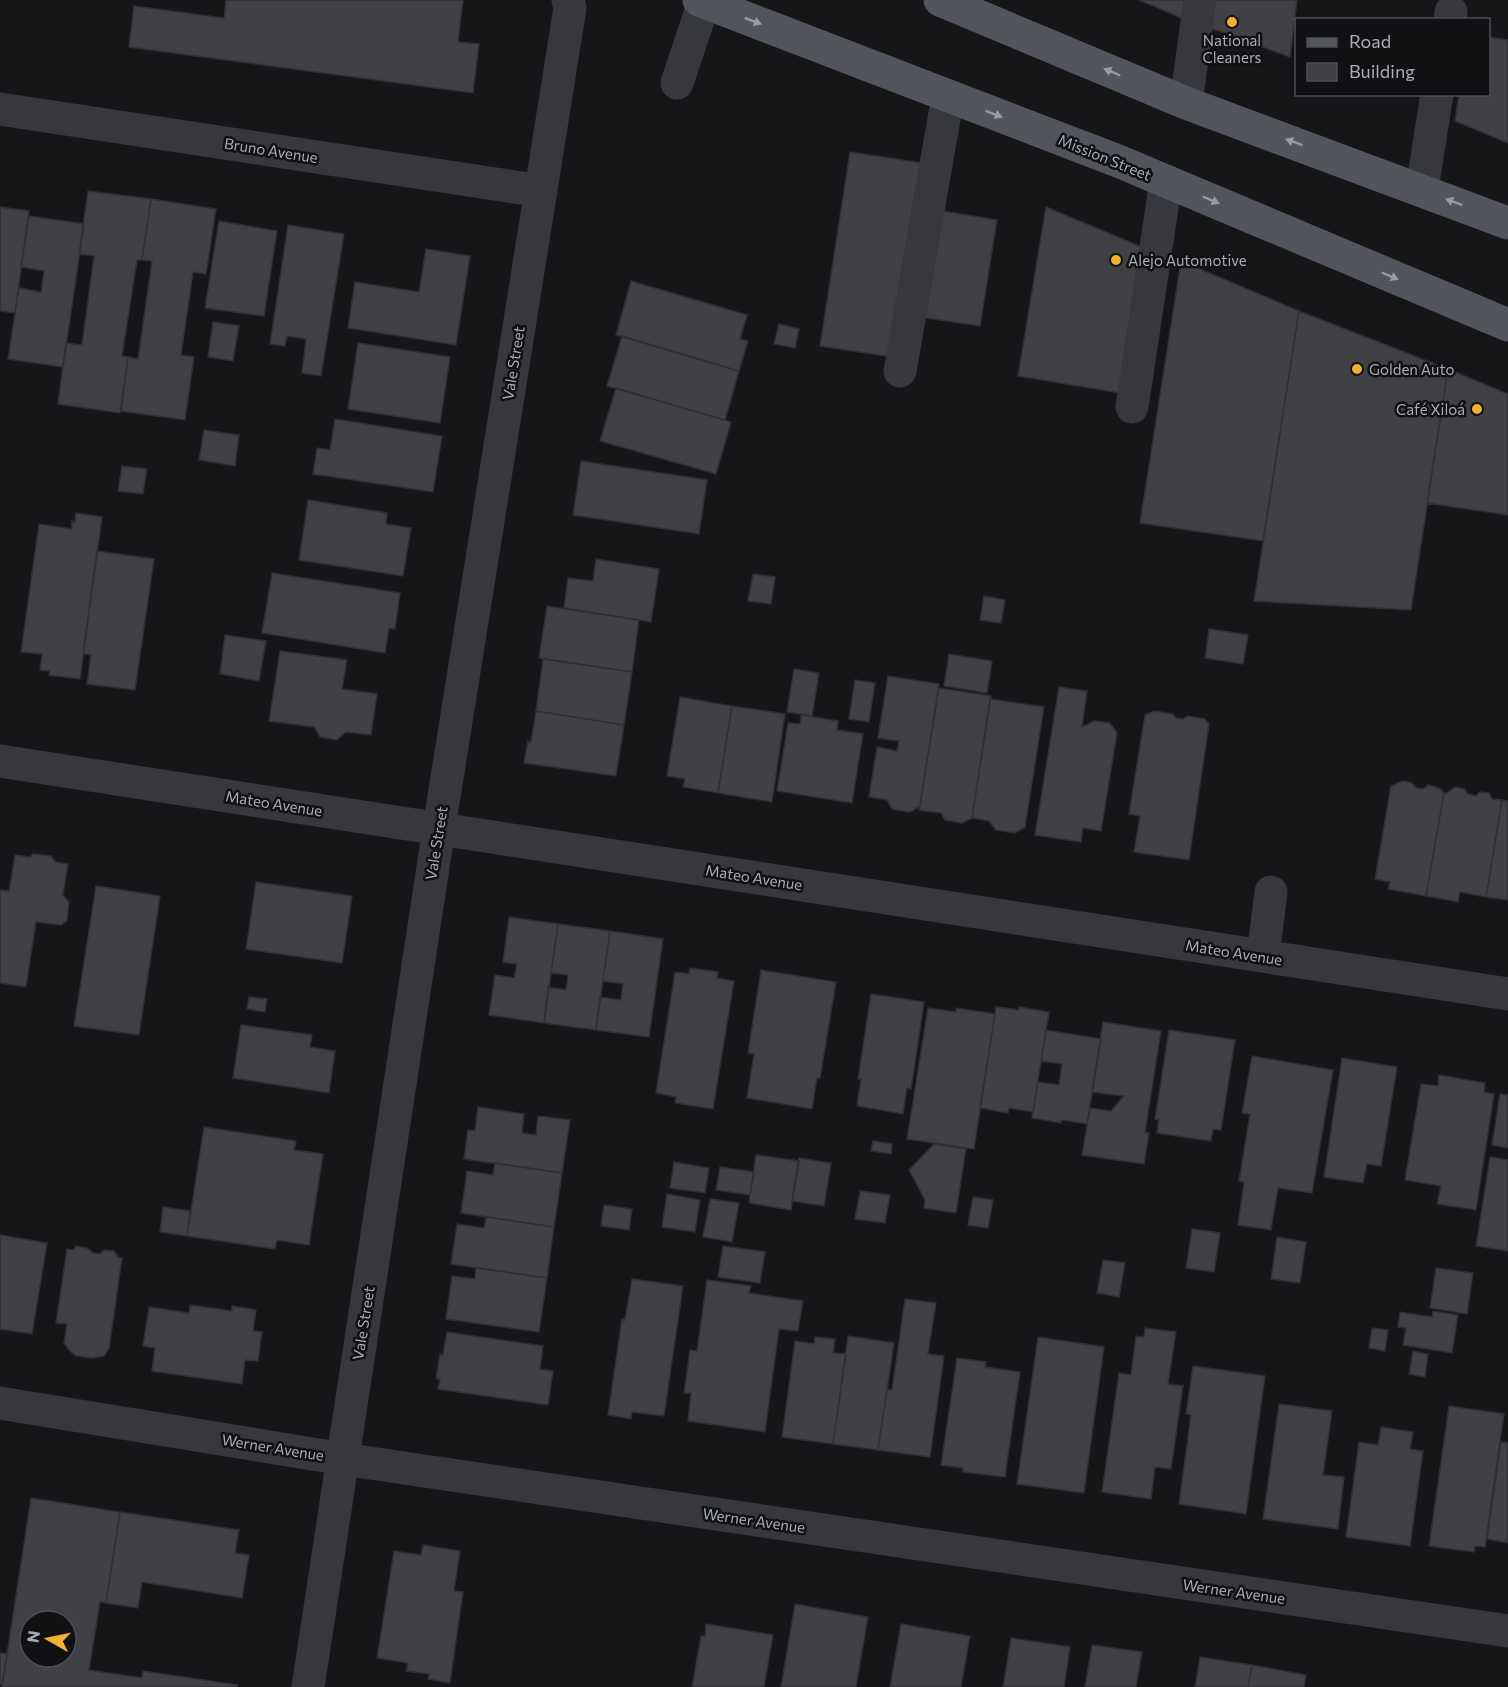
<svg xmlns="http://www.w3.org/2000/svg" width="1508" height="1687" font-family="Commissioner,sans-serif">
<rect width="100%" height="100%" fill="#161618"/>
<path fill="#404145" stroke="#303034" stroke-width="1.5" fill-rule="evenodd" d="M226,0H463L458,42L479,44L473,93L129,47L134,6L224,18Z
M1139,0H1188L1186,20Z
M1213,0H1297L1290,57L1210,28Z
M1488,37L1508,40V143L1455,121L1459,94H1488Z
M850,152L922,163L892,357L820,346Z
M88,191L151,199L142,260H137L122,356L128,357L120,413L58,404L66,343L82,345L94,256L79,254Z
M151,199L216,209L206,274L193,272L181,355L194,357L185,420L121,411L128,357L138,359L152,261L142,260Z
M0,207L29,211L15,313L0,311Z
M1046,207L1149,250L1126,394L1018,376Z
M937,210L997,220L980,326L921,317Z
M29,216L84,224L63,367L8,359L19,288L41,292L44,271L21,267Z
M219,221L277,231L264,316L205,308Z
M288,225L344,234L321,376L302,373L306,339L287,336L285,346L270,344Z
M426,249L470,256L456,345L348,328L355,282L419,292Z
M1181,261L1299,311L1263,541L1140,523Z
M631,281L747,315L740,339L748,341L739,371L616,335Z
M1299,311L1448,369L1411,610L1254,601Z
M213,322L239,326L233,361L208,357Z
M779,324L799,329L795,348L774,344Z
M622,336L739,371L725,420L607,386Z
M358,343L450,357L440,423L348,409Z
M1448,369L1508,394V515L1427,503Z
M616,388L731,422L716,474L600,441Z
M335,419L442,436L433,492L313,474L317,448L330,450Z
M204,430L239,435L235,466L199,460Z
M581,461L707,480L699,534L573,515Z
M122,466L147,469L143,494L118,491Z
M308,500L387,513L386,524L411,528L403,576L299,560Z
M76,513L102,517L80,679L49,675L50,671L40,670L42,654L21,652L39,524L72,529V521L75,522Z
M97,551L154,559L135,690L87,684L91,655L83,654Z
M596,559L659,569L651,622L564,608L568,578L593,581Z
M272,573L400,593L395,629L389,628L385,653L262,633Z
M753,574L775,577L771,604L748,601Z
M984,596L1005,600L1001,623L980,620Z
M547,606L639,620L632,672L539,658Z
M1209,629L1248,635L1243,664L1205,658Z
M225,635L266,641L259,681L220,674Z
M280,651L347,660L342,689L377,694L371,735L346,732L337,740L320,737L314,727L269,721Z
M949,654L992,661L987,693L944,686Z
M543,659L632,672L624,725L536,711Z
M794,669L819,673L812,716L787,712Z
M888,676L939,684L920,806L910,812L892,809L887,800L869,797L877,747L897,751L899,741L878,738Z
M855,680L875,683L869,722L849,719Z
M1059,687L1087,691L1082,727L1094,721L1110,723L1117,733L1101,831L1083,828L1081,842L1035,835Z
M939,688L991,696L972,818L962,823L945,820L941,813L919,810Z
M680,697L732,706L718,793L683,787L685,779L667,776Z
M990,699L1044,707L1025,827L1015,833L996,830L989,821L972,818Z
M732,706L785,714L772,802L718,793Z
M536,711L624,725L616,776L524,763L528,741L531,742Z
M1154,711L1173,714L1176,718L1183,719L1187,716L1205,719L1209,724L1189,860L1134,852L1140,816L1129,814L1145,715Z
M801,715L838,721L837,730L863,734L852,803L777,791L788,723L800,724Z
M1403,781L1412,783L1417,788L1423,789L1428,785L1439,788L1444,793L1426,896L1388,889L1390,882L1375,879L1391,786Z
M1455,787L1464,789L1468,794L1476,796L1480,792L1489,793L1492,799L1502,800L1486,897L1460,892L1458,902L1426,896L1444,793H1447Z
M1502,800L1508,801V900L1486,897Z
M33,854L51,856L56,862L68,864L63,895L69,902L67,920L61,925L36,922L26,987L0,983V890L9,891L15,855L30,857Z
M256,882L352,896L342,963L246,949Z
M96,886L160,896L139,1035L74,1026Z
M509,917L558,924L544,1023L489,1015L495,975L514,978L517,964L503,962Z
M558,924L610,931L596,1030L544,1023L548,987L566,990L568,975L551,973Z
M610,931L663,939L649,1037L596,1030L600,997L621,1000L623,984L603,981Z
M690,968L718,972L717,978L734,981L713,1109L675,1103L676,1097L656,1093L675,972L689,974Z
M761,970L836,982L820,1078H817L812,1109L747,1098L754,1054L748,1053Z
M871,994L924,1002L911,1089L907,1088L903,1114L857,1106L861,1079H858Z
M249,997L267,999L265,1012L247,1009Z
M996,1007L1019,1010V1007L1049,1012L1033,1112L1009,1108L1008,1113L980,1108Z
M928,1008L956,1012V1008L995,1014L974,1149L907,1139Z
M1103,1022L1161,1031L1145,1133H1149L1144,1164L1082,1155L1090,1108L1111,1111L1124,1096L1092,1092Z
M241,1025L312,1035L310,1047L335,1051L329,1093L233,1078Z
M1046,1030L1101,1039L1087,1124L1062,1120L1061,1123L1032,1118L1038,1082L1059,1085L1062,1064L1041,1061Z
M1169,1030L1235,1040L1221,1130L1213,1129L1211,1141L1157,1133L1159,1120L1155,1119Z
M1252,1056L1333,1070L1312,1193L1278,1188L1271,1230L1238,1225L1244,1182L1239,1181L1250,1114L1242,1113Z
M1342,1058L1397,1067L1381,1166L1367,1164L1363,1183L1324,1177Z
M1439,1075L1485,1083L1484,1092L1494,1094L1476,1210L1437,1204L1441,1186L1405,1180L1421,1084L1438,1086Z
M1500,1094L1508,1095V1148L1492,1145Z
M478,1107L524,1114L522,1133L536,1135L538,1116L570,1120L562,1173L464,1159L468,1130L475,1131Z
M204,1127L296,1141L294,1150L323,1154L309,1245L277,1240L275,1249L187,1236Z
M873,1141L892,1144L891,1154L871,1151Z
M934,1144L966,1149L956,1213L924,1208L925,1200L909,1170Z
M756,1155L799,1161L791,1210L749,1203Z
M1490,1157L1508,1160V1251L1476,1246Z
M799,1158L831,1163L824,1206L792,1201Z
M674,1162L709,1168L705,1193L670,1188Z
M495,1163L562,1173L554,1227L461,1213L467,1171L493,1175Z
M720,1167L754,1172L750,1195L716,1190Z
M860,1191L890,1195L885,1223L855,1219Z
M667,1194L700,1200L695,1232L662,1227Z
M973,1197L993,1200L988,1228L968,1225Z
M710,1199L739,1203L732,1242L703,1237Z
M604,1205L632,1209L629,1230L601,1226Z
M163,1207L190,1211L187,1236L160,1232Z
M486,1217L554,1227L547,1278L451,1264L457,1224L484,1228Z
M1192,1229L1220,1233L1214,1272L1186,1268Z
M0,1235L47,1243L32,1334L0,1329Z
M1277,1237L1306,1242L1300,1283L1271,1279Z
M76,1246L87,1248L93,1253L100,1254L104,1250L114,1251L118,1257L122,1258L109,1349L104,1356L92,1358L76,1356L69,1350L64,1343L67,1324L56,1323L67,1249L73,1250Z
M723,1246L765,1252L760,1283L718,1277Z
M1103,1260L1125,1263L1119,1297L1097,1293Z
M476,1268L547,1278L539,1332L446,1319L452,1276L475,1279Z
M1436,1268L1473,1273L1467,1314L1430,1308Z
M632,1279L683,1286L664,1416L632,1412L631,1419L608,1415L622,1319L625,1320Z
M707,1280L751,1286L749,1293L803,1301L798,1331L779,1329L765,1432L688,1421L691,1393H684L690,1350L697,1351Z
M905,1299L936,1303L928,1354L944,1356L930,1457L878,1450L887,1389L892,1390Z
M190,1305L232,1311V1306L256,1310L253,1331L262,1332L258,1361L245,1360L242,1384L152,1371L155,1348L143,1346L149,1307L189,1313Z
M1433,1311L1458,1315L1452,1353L1403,1345L1406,1328L1398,1327L1400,1312L1432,1317Z
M1145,1328L1176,1332L1168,1384L1183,1386L1171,1469L1155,1467L1151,1499L1102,1492L1119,1373L1131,1375L1136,1336L1144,1337Z
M1372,1328L1388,1330L1385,1351L1369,1348Z
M447,1332L543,1346L540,1369L553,1371L548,1405L438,1389L440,1379H436L440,1354L443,1355Z
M848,1336L894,1343L878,1450L833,1444Z
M815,1337L835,1339L833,1353L846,1354L833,1444L782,1437L795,1341L814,1344Z
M1038,1337L1104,1347L1084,1493L1017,1484Z
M1413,1351L1428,1354L1425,1377L1409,1374Z
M957,1358L986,1362L985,1367L1020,1372L1005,1477L963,1472V1468L941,1465Z
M1193,1366L1265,1376L1246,1514L1179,1504L1191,1415L1186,1414Z
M1279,1404L1332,1411L1323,1475L1344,1477L1338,1529L1263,1519Z
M1449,1406L1504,1414L1485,1547L1475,1546L1474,1552L1429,1546Z
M1381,1427L1413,1432L1410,1449L1423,1451L1410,1546L1346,1537L1359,1442L1378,1445Z
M1501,1442L1508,1443V1543L1487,1539Z
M31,1498L120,1512L106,1603L100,1602L89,1670L142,1678L143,1671L238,1685L237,1687H2ZM30,1621H66V1657H30Z
M120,1512L239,1530L235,1553L249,1555L242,1598L142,1582L138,1608L106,1603Z
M423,1545L460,1551L454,1591L463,1592L450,1683L428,1679L429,1674L406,1671L408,1663L377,1658L394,1551L421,1555Z
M795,1604L868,1617L856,1687H781Z
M706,1624L773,1635L764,1687H692L701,1636H705Z
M901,1624L970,1636L961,1687H890Z
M1011,1638L1070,1647L1064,1687H1003Z
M1092,1645L1142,1652L1136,1687H1085Z
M0,1653L7,1654L2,1685L0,1684Z
M1200,1657L1252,1665L1248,1687H1195Z
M1252,1665L1306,1675L1304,1687H1248Z"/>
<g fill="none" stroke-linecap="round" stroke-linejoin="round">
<path stroke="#37383d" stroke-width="33" d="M1450,20L1451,12
M677,83L704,2
M1186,103L1200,0
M0,109L541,191
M1422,189L1437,94
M900,371L948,96
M1132,407L1166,181
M0,761L1508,994
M1263,956L1271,892
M0,1403L343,1459L1508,1631
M308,1687L439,828L570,8L568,0"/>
<path stroke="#53555c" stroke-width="33" d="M699,0L1118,161L1508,325
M940,0L1186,103L1508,223"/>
</g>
<defs><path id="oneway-solid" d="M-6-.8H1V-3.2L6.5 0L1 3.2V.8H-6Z" transform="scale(1.5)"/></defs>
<g fill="#979ba6">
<use href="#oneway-solid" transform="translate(753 21) rotate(21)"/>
<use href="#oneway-solid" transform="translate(1112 72) rotate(-157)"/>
<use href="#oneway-solid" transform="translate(994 114) rotate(21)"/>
<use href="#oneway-solid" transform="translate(1294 142) rotate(-160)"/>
<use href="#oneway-solid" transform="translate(1211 200) rotate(23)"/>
<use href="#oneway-solid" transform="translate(1454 202) rotate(-159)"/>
<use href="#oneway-solid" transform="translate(1390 276) rotate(23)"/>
</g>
<g fill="#f2b134" stroke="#111113" stroke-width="2">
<circle cx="1232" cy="22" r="6"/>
<circle cx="1116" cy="260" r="6"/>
<circle cx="1357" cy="369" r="6"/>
<circle cx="1477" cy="409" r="6"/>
</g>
<g text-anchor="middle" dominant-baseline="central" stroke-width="5" stroke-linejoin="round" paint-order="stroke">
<g font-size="15" fill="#a8adb8" stroke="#111113" text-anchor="start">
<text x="1232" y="40" text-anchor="middle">National<tspan x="1232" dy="17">Cleaners</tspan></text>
<text x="1128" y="260">Alejo Automotive</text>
<text x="1369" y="369">Golden Auto</text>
<text x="1465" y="409" text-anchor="end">Café Xiloá</text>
</g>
<g font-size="15" fill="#a8adb8" stroke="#111113">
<text transform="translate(271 150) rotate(9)">Bruno Avenue</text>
<text transform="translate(1105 157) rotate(22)">Mission Street</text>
<text transform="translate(513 363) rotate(-81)">Vale Street</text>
<text transform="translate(274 803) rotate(9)">Mateo Avenue</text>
<text transform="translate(436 843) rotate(-81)">Vale Street</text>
<text transform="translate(754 877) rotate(9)">Mateo Avenue</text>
<text transform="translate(1234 952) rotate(9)">Mateo Avenue</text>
<text transform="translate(363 1323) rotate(-81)">Vale Street</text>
<text transform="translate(273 1447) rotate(9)">Werner Avenue</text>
<text transform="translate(754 1520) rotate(8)">Werner Avenue</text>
<text transform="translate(1234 1591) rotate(8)">Werner Avenue</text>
</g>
</g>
<rect x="1295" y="18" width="195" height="78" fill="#111113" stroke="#4d4f55" stroke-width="1.5"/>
<rect x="1307" y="38" width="30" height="9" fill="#53555c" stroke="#4d4f55" stroke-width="1.5"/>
<text x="1349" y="48" font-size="18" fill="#a8adb8">Road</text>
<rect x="1307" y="63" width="30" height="18" fill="#404145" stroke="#4d4f55" stroke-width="1.5"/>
<text x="1349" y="78" font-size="18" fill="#a8adb8">Building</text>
<g transform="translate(48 1639) rotate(279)"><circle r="28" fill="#111113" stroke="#4d4f55" stroke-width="1.5"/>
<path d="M0-4.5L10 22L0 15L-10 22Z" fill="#f2b134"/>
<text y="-9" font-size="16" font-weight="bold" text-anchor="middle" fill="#a8adb8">N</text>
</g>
</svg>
